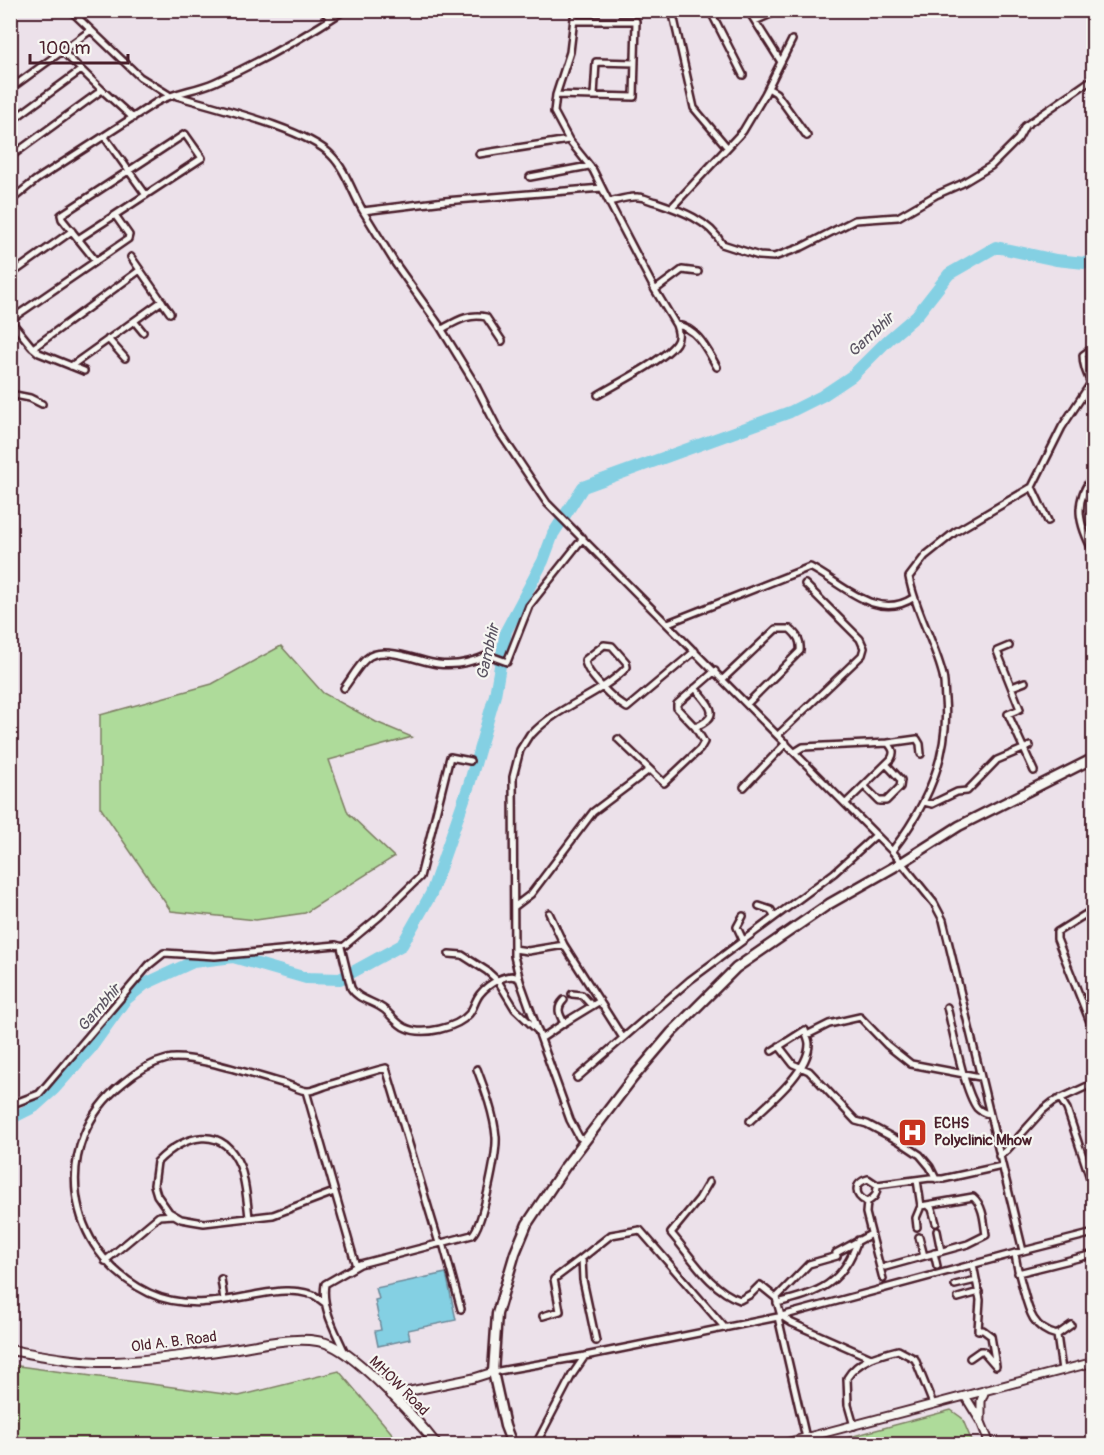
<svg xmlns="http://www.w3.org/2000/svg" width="1104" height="1455" font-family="Pangolin,sans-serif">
<rect width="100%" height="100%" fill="#ece1ea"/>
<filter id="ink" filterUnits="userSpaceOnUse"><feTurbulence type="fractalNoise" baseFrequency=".0167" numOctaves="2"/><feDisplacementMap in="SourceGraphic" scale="12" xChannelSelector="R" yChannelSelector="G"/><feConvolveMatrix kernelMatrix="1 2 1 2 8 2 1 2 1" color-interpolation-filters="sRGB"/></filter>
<g filter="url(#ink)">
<path fill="#aedb9a" stroke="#7c7d62" stroke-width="1.5" d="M281,646L323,693L376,722L412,737L329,760L348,813L394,857L305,913L256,920L171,911L100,807V715L212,684Z
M11,1365L239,1396L339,1371L401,1444H288L272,1442L256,1444H11Z
M951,1410L962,1418L973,1444H832L831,1442Z"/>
<path fill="#84d0e3" stroke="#6d8999" stroke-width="1.5" d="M446,1273L456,1320L408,1330L410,1339L378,1346L375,1331L381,1330L375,1300L379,1299L376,1288Z"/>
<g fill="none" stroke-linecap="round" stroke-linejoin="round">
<path stroke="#84d0e3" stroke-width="12" d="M10,1119L34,1107L54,1089L90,1049L125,1000L145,984L193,962L233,957L306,978L340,979L402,945L431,894L469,785L495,695L506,631L543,561L553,534L583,487L790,412L822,396L852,376L888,340L917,315L949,274L996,247L1056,260L1094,264"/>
<defs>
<path id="minor" d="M70,10L140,77L169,95
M322,10L331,19
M575,10L570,52L556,95L554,112L569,140L593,170L602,188
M672,10L694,108L727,147
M710,10L743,75
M748,10L781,62
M755,21L780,10
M62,51L102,90
M768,88L776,93L807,136
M10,89L91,30
M556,95L634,97L636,21H575
M177,96C214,107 307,129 331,155C346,170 352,192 363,211
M594,96L596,62L635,63
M10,122L81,70
M104,136L146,195
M479,154L569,140
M10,157L102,90L133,118
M530,177L589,166
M10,201L36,180L155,103C173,92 195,91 215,82C260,62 304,37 345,10
M609,202L655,290L676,325C698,328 707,350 717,367
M672,207L743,131L765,94L792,40
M78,239L115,215
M131,257L170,313
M10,275L72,231
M655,290L682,270L698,272
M134,321L143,332
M442,329C457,321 469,313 486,317L502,341
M108,339L125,358
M1094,347L1083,355C1083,366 1087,374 1091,383L1094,381
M33,348L140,270
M71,366L162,301
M84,371L39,353L32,347L10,320L128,239L129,235L115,215L202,158L185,134L61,215L62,219L95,260
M1094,383H1091L1062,427L1032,487L955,532L925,556L909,577C915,610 933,639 942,672C945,680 944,690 945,699C950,756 926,807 892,851L934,903L943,920L1023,1251L1094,1233
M10,394L30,398L42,404
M598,395C616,384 666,359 676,343C680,337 678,331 676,325
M1094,475C1072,502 1079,525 1094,553
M1032,487L1048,521
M668,623L810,567C842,583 876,622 913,598
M1009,646L997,651L1020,709L1008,714L1034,771
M723,679L776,629H790C798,636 801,641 800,651L747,704
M1012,687L1025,682
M344,688C351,679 358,666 366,659C382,644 420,662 438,664C455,666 473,662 488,655L507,662L529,606L583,538
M695,688C709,705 723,716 695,727L677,708V704L715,671
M530,734L520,750L513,777L514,956L520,981L570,1120L579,1137L585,1141
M532,734C559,705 600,696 627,667L626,662L612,646L604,645L585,660C585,673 615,701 627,708L695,651
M778,735L862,655L864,648L860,639L805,584
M618,739L664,783L700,749L704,742L695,727
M888,743L917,739L920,744L921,754
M795,752L803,747L888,743C893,749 895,752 891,759L846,803
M864,786L879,801H886L900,787L901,780L887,765
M744,787L786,743
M924,802L932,804L957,792L967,791L997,760L1030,746
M892,851L547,503L500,433L475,384L439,325L395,263L363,211L445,201L602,188L609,202C618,200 629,196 638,197C644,197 650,201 656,202C680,210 710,221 722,244L759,256L774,257L802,247L855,220L898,217L936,195L961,184L991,166L1018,139L1025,126L1094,78
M759,906L771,910L774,917
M514,907L531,894L593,812L649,770
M1094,909L1057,932V939L1094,1032
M549,913L564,945L623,1038
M743,916L737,927L743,940
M514,949L528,951L564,945
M449,954L462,955L487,971L498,981L515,1009L538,1031
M351,988C358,1000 374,1001 385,1010C392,1016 397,1024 406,1028C423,1036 457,1028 469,1014C474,1008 475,1000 480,994C487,985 509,970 519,979
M572,994L582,995L592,1006
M564,1000C556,1008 559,1014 564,1023L600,1001
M947,1007C953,1030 964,1091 977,1108C981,1112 984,1113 989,1114
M807,1035L829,1024L860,1017L887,1045L911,1064L980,1077
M542,1038L564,1023
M779,1046L793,1064L809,1071L856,1121L867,1124L899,1141L920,1155L930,1167L936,1179
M577,1078L690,980L834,873L876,835
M306,1091L356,1266
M1060,1098L1067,1109L1094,1190
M10,1105L39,1094L149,965L164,953L215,956L336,945L343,947L379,917L420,877L450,757L470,761
M750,1121C769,1103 809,1071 809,1044C809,1040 806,1034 805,1030L772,1051
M999,1156L1006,1151L1043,1110L1053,1102L1094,1083
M917,1180L921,1206L916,1218L917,1227
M709,1182L699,1199L671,1233C691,1256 710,1290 740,1300L751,1294L760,1285L776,1298L781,1316L792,1323L871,1358
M877,1185C877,1194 875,1198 867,1202C854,1196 853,1183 868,1179L877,1185L930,1178L943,1179L1002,1166
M867,1202L866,1213L883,1279
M928,1205L932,1209L936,1223
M249,1217C247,1201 246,1182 240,1166C222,1123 184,1135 157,1162L154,1185L157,1195L169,1212L181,1219L192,1221L204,1223L273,1215L334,1192
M937,1231L941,1251
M919,1237L924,1256
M443,1243L461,1309
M836,1253L871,1234
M934,1253L937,1266
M1015,1253C1016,1264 1019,1274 1022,1285C1028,1307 1031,1329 1057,1335L1062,1370
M105,1261L159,1216L174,1215
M885,1267L968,1244L986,1235C984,1223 984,1206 973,1197L921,1206
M1018,1273L1094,1254
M221,1279L224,1300
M955,1285L976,1280
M776,1298L809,1264L837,1256
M958,1298L979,1292
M325,1303C320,1300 316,1295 310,1294C293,1289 277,1291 260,1294C223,1301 185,1310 149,1293C64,1252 49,1142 123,1083C136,1072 150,1063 167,1059C191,1053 259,1077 286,1084C292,1086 301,1091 308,1091C313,1091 320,1088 325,1086C346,1080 365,1073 386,1068L439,1243
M777,1303C819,1293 843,1284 858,1240
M543,1316L560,1311L554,1279L582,1258
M778,1317L806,1438
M1057,1335L1071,1325
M596,1341L583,1280L582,1258L611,1235L640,1230L725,1328
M345,1353C336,1332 321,1308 325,1284L360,1264L472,1235C483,1225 497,1153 496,1137C494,1114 485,1090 477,1069
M970,1358L980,1351H983L996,1366L991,1336L983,1330H978L980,1300L973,1264
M493,1372L585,1356L778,1317L1023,1251
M854,1426L848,1405L847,1378C858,1360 878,1355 898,1350L915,1359L933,1404
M536,1444L572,1375L585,1356"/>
<path id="tertiary" d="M391,1395L474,1378L493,1372
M965,1396L981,1422L990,1444
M981,1419V1401L985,1390
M782,1444L1094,1362"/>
<path id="secondary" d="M10,1350C45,1356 79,1363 114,1362C152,1361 194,1354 232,1349C259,1345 305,1333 331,1345C360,1358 416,1418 436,1444"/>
<path id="primary" d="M512,1444L505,1426L493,1372L497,1314L515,1253L527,1224L565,1167L632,1079L672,1032L736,968L829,904L901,863L959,826L1094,758"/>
</defs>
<use href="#minor" stroke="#4a1f2b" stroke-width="10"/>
<use href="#tertiary" stroke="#4a1f2b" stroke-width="11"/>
<use href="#secondary" stroke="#4a1f2b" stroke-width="12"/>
<use href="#primary" stroke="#4a1f2b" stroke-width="13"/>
<use href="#minor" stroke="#f6f6f2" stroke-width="5"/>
<use href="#tertiary" stroke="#f6f6f2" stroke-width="7"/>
<use href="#secondary" stroke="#f6f6f2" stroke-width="8"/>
<use href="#primary" stroke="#f6f6f2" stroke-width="8"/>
<defs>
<path id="minor-bridge" d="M341,947L351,988"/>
</defs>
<use href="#minor-bridge" stroke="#4a1f2b" stroke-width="10" stroke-linecap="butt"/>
<use href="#minor-bridge" stroke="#f6f6f2" stroke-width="5"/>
</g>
</g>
<defs>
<symbol id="hospital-square" viewBox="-11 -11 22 22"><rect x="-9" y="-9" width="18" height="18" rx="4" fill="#c8321e" stroke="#f6f6f2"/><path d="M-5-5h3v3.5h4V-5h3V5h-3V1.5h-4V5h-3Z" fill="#fff"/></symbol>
</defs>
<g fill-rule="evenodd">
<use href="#hospital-square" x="896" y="1116" width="33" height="33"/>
</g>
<g text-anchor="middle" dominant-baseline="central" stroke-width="4.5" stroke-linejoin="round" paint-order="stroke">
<g font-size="15" font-weight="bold" fill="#4a1f2b" stroke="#f6f6f2" text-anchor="start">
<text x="934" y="1123">ECHS<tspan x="934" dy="17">Polyclinic Mhow</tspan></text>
</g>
<g font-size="15" fill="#4a1f2b" stroke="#f6f6f2">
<text transform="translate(174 1342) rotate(-7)">Old A. B. Road</text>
<text transform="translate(399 1386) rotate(45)">MHOW Road</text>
</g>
<g font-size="16" font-style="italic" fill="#5b5462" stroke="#f6f6f2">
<text transform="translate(871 335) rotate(-43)">Gambhir</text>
<text transform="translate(488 652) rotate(-77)">Gambhir</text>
<text transform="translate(99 1008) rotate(-49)">Gambhir</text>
</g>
</g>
<rect width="1104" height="1455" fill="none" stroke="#f6f6f2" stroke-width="36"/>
<rect x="18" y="18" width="1068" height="1419" fill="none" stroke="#4a1f2b" stroke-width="2" filter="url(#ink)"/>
<path d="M30 54v9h98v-9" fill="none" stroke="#4a1f2b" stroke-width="3"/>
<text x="39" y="54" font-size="18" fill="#4a1f2b" stroke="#f6f6f2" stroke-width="4.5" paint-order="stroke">100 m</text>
</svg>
